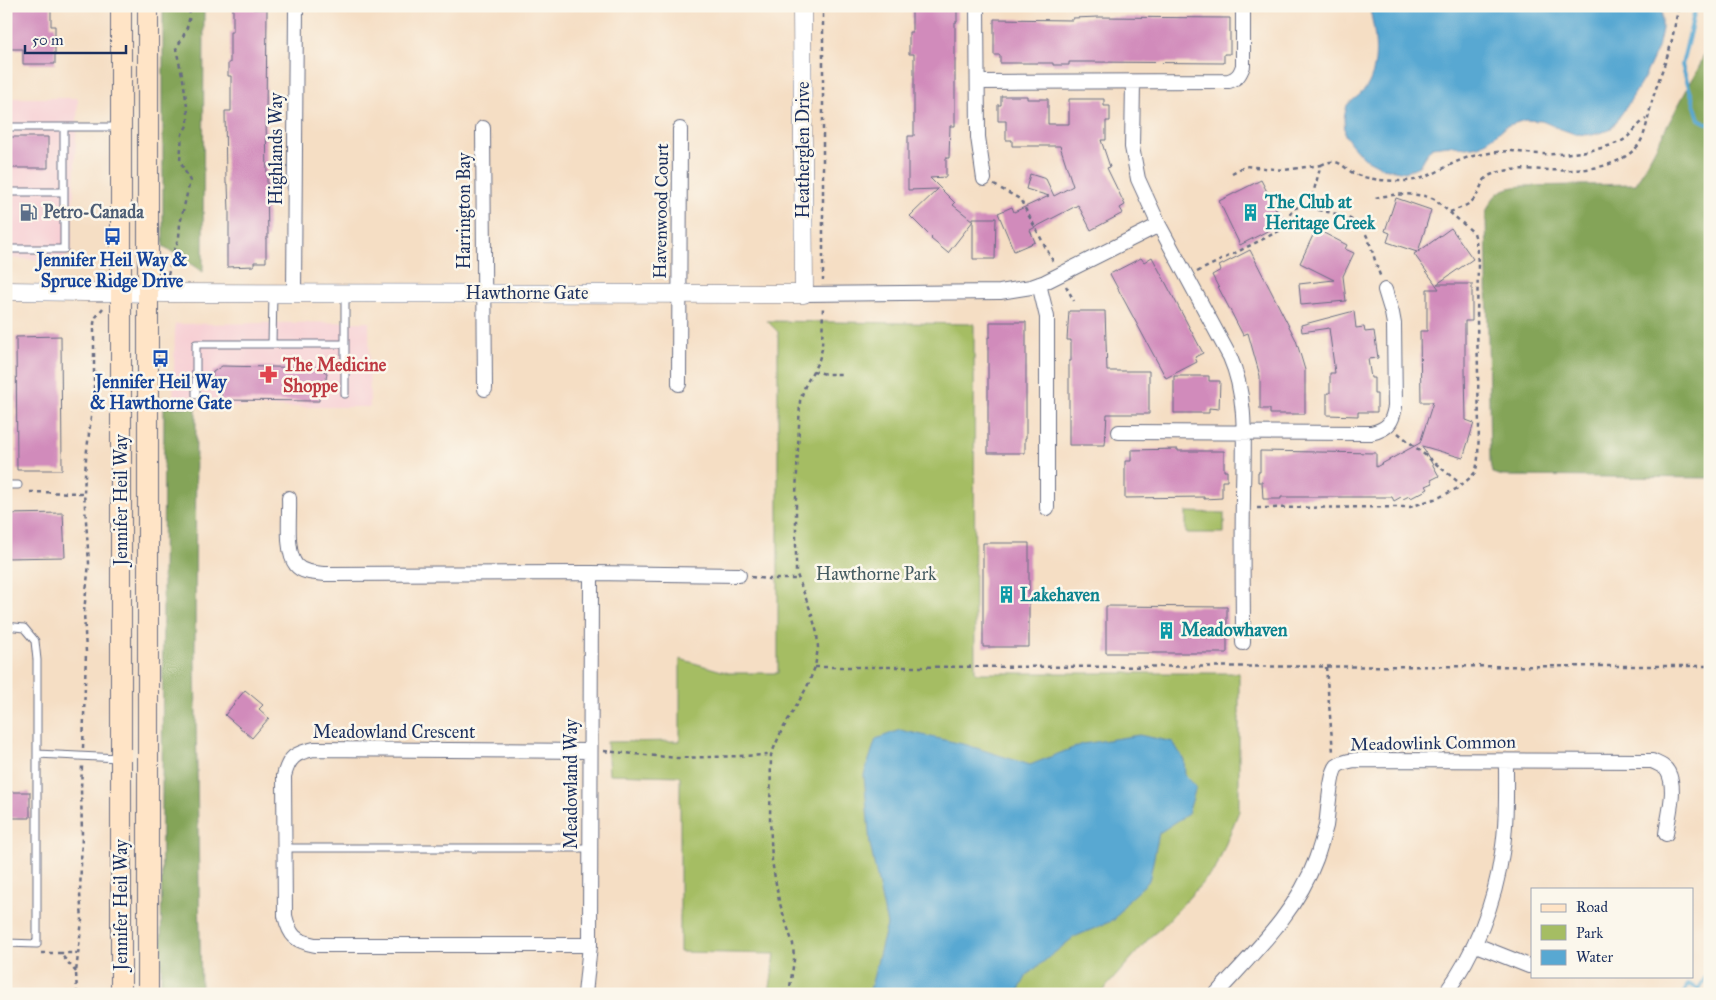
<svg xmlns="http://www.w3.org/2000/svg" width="1716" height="1000" font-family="'IM FELL Great Primer',serif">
<rect width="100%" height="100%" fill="#fbf7ec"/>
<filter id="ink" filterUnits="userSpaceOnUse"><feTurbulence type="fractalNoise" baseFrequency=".02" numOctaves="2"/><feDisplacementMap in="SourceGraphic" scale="10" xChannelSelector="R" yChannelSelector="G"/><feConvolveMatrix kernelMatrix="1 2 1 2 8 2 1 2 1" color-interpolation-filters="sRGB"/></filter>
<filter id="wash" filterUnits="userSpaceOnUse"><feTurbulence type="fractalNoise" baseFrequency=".0096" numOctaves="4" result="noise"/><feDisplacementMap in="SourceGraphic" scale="20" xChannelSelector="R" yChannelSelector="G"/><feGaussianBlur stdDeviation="1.12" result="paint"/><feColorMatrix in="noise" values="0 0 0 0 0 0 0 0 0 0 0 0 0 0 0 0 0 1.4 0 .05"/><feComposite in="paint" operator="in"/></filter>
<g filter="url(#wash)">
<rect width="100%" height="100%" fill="#f5dec4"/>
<path fill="#f7cfd4" d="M6,98H78L71,252L60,261L6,258Z
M369,322L370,407H173L175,324Z"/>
<path fill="#a5bd63" stroke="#607660" d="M767,321L974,324L975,673H1239V811L1216,868L1161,928L1151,936L1100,994H769L775,954L680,952V776L609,774L607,742L680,741V659L729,673H778V332Z
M1186,512L1224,513V533H1186Z"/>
<path fill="#84a459" stroke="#506a5c" d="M163,6H204L203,272L163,246Z
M1710,37V478L1503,476L1492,473L1490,462L1486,213C1494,192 1501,188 1523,186L1636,184L1700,65Z
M164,407H196L195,661L201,994H161Z"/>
<path fill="#58a8d2" stroke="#3a6c98" d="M1369,6H1662V29L1658,48L1644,78L1627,106L1610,130L1592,135L1575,134L1558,128L1542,121L1525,120L1506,126L1493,137L1479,146L1466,148L1449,145L1432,147L1425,156L1419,166L1405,172L1383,168L1364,158L1352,145L1345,135L1344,118L1347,105C1354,99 1365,92 1369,83C1380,61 1375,30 1369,6Z
M900,730L967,745L1030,765L1083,744L1139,735L1173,742L1184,760L1185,775L1196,787L1188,814L1159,833L1149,881L1129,899L1114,920L1074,937L1027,975L1017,994H869L887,925L870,844L864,775L876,739Z"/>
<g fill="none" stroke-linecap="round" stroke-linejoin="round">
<path stroke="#58a8d2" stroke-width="4" d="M1696,6L1682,65L1699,119L1710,125
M1684,994L1688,984L1699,989L1710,969"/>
</g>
<g id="blocks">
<path fill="#d18bbb" d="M6,6H51V26H55V64H23V49H6Z
M233,6H253V9H267L266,116L268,238H266V262H254V266L227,267V245H229V212L228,184H226L225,111H231V76H228V63H230V32H233Z
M912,6H957V22H955V126H950L949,158H946V177L930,178L955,203L953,205L973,221V218H996L995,259H973V221L948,253L931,239L932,238L910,216L938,189L908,190V136H914V54H909V32H912Z
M1099,17L1230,18V54H1224V63L1089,62H1069V65H1053V63H1000V55H994V19L1073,20V18Z
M1001,96H1027V99H1048V124H1069V99H1104V106H1110V121H1106V140H1101L1110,167L1107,168L1125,205L1120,208L1123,213L1091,230L1078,205L1030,230L1035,242L1014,251L998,213L1012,207L1014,212L1049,196L1026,189L1030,174L1046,179L1054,196L1073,186L1060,146H1012V140H1006V121H998V105H1001Z
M6,137H48V168H6Z
M1261,180L1283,223L1240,245L1219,201Z
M1396,198L1431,210L1418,252L1451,228L1473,259L1437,284H1472V321H1465V370L1466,420L1474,423L1463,458L1422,446L1439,476L1431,480L1433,483L1426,486L1428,489L1411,498L1409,496L1403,499L1401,497L1394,501L1392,497H1281V499H1263L1262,482H1258V472H1260V451L1376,453V467L1420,443L1433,402H1421L1420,331H1427V289H1439L1414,254L1417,252L1387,242L1390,233L1385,231Z
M1316,229L1347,245L1345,249L1354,253L1343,276L1346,301L1301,305L1299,284L1334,280L1300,263Z
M1250,250L1296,340L1305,370V414H1270V409H1260V376L1248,333L1243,335L1212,275L1221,270L1219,266Z
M1152,257L1203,353L1195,357L1197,362L1166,378L1110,274L1141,258L1144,262Z
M1069,311H1105L1107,371H1149V414H1107L1105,445H1069V361H1071V340H1067Z
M1354,311L1356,328L1364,327L1365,332L1374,331L1378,358L1368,359L1371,378H1374V394H1377V412H1358V416L1327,415V393H1330V373H1335L1329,328L1302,332L1301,325Z
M990,322H1026V438H1025V453H988V337H990Z
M61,336L62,470H17L16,337Z
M222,366L319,368L327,373L326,379L324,383L319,385V401L221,400L222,384L216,382L212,377L213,372Z
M1174,376H1209V381H1220L1219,409L1209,408V413H1174Z
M1178,449V451H1224V471H1227V481H1222V498L1204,499V497L1125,498V461H1131V450Z
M63,513L65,557L6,558V514Z
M983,543H1029V647H983Z
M1106,606L1227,607V653H1106Z
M245,690L263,705L259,709L269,718L252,738L225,715Z
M6,792H30V818H6Z"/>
</g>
</g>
<g filter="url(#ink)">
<use href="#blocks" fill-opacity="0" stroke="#676c82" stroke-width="1"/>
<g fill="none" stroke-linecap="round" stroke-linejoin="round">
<defs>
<path id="service" d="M6,127H121
M6,192H64
M6,249H64V127
M272,344L273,293
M345,394V293
M196,395V344H345
M6,485H18
M6,626L24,628L35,641L37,660V944L6,943
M37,754L119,758
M284,848H590"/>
<path id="minor" d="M977,6L978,137L984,179
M978,82L1229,81C1238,78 1240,74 1243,66V6
M1133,82L1132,147L1138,179L1159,225L1230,357C1249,400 1243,450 1243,497C1242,546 1243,594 1243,643
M483,128L485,389
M1039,284L1047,317V508
M294,292L296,6
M804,294L1000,292L1031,287L1045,282L1159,225
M679,384L680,129
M1119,432L1371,433C1388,429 1392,423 1395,407L1394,324L1392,313L1385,290
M289,498C290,515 285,551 296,565C302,573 316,573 325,574L591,573L739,575
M590,751L314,749C295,753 289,757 284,776L285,916C290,936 295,941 315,945H590
M1476,945L1529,966
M585,994L590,945L591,573
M1216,994C1253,953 1297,912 1316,859C1320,848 1323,837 1326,826C1328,814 1330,773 1337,766C1342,762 1349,761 1355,760L1652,761C1658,764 1665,766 1668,772C1677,789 1668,816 1666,834
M1445,994C1475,953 1495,903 1502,853C1507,822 1506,791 1506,761"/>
<path id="tertiary" d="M6,291L165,293L804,294L802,6"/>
<path id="secondary" d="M121,994V6
M148,994V6"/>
</defs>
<use href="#service" stroke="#676c82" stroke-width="9"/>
<use href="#minor" stroke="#676c82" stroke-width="16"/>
<use href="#tertiary" stroke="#676c82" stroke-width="19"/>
<use href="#secondary" stroke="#676c82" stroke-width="22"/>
<path stroke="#676c82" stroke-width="2.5" stroke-dasharray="4 4" stroke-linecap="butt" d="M823,6V280
M1321,165C1326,163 1330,161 1335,162C1342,163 1348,171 1355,174C1369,180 1388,181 1404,181C1432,181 1451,159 1478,155C1489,153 1501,151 1512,151C1521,152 1530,154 1539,154C1563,155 1594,152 1617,143C1630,139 1635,126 1646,119
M1232,173L1245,166L1284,170L1321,165L1309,208
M994,185L1020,199L1054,263
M1450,212C1457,209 1468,206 1473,200C1482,191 1480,178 1493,174C1517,165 1547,172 1573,170C1595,169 1619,165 1636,148C1647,136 1648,113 1653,98C1658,80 1666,62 1671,44C1674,31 1676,18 1679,6
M1197,272L1283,229C1289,223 1288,216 1293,209C1302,204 1313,209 1323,211C1373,220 1365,236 1381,278
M168,275L173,254L179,237L180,224L190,181L180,161L182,134L188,124V113L183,79L176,49C184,35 192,22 189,6
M1066,286L1074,301
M813,371L826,374H841
M1398,433L1462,485
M30,492L84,493
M1257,508L1410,507L1440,497L1458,488L1472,476L1476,471L1478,458L1479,428L1477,320L1478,263L1476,240L1474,233L1434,199C1419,192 1390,194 1375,198
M751,577L768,579H797
M815,667L1710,666
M1326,667L1333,752
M83,748L86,652L84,612L89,563L84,493L86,458L94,393V323L96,317L103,308
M604,751L677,758L771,755
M41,953H60
M76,972L60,953H78
M77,994L76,972L82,920L80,894L82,835L81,788L82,766
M789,994L794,960L793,944L779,901L772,861L770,818L771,755L781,732L807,687L815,667L818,648L817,633L811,612L796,572V495L800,401L805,386L819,360L822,349L823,305"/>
<use href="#service" stroke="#fff" stroke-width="7"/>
<use href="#minor" stroke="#fff" stroke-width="14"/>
<use href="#tertiary" stroke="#fff" stroke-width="18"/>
<use href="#secondary" stroke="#ffe4c6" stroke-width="20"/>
</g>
</g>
<defs>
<symbol id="fuel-bare" viewBox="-9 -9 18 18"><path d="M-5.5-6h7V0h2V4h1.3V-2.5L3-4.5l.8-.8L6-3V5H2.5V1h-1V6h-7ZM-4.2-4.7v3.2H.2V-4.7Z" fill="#5c6f8a" stroke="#fbf7ec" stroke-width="2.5" paint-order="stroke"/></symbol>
<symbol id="building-bare" viewBox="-9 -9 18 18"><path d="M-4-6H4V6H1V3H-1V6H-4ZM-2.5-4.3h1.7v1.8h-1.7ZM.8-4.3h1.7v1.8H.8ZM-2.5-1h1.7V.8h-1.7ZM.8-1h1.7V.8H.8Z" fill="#0f9aa8" stroke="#fbf7ec" stroke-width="2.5" paint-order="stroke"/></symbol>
<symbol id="bus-bare" viewBox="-9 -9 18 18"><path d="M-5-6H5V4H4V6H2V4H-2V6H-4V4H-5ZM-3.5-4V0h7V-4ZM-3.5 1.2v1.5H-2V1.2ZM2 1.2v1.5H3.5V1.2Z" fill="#1a4fb4" stroke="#fbf7ec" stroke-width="2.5" paint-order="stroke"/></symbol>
<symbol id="pharmacy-bare" viewBox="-9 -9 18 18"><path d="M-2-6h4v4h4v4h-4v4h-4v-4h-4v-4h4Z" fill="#e0444e" stroke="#fbf7ec" stroke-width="2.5" paint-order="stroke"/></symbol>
</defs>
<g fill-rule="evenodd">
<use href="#fuel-bare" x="16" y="200" width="25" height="25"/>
<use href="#building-bare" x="1238" y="200" width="25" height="25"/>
<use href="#bus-bare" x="100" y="224" width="25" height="25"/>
<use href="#bus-bare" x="148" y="346" width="25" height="25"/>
<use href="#pharmacy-bare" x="256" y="362" width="25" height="25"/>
<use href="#building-bare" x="994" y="582" width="25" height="25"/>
<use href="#building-bare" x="1154" y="618" width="25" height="25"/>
</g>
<g text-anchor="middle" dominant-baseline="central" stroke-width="5" stroke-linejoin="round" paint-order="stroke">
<g font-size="18" fill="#1b2f5e" stroke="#fbf7ec">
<text transform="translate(276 149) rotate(-90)">Highlands Way</text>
<text transform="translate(803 150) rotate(-90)">Heatherglen Drive</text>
<text transform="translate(464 211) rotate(-90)">Harrington Bay</text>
<text transform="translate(661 211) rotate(-89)">Havenwood Court</text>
<text x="527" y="293">Hawthorne Gate</text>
<text transform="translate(121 500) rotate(-90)">Jennifer Heil Way</text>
<text x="394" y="732">Meadowland Crescent</text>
<text transform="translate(1433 743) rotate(-1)">Meadowlink Common</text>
<text transform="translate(571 784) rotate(-90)">Meadowland Way</text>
<text transform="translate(121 905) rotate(-90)">Jennifer Heil Way</text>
</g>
<g font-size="18" font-weight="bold" fill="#0d838f" stroke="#fbf7ec" text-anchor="start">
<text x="1265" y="202">The Club at<tspan x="1265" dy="21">Heritage Creek</tspan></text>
<text x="1020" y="595">Lakehaven</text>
<text x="1181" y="630">Meadowhaven</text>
</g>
<g font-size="18" font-weight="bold" fill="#4e5e75" stroke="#fbf7ec" text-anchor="start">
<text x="43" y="212">Petro-Canada</text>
</g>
<g font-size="18" font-weight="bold" fill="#164399" stroke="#fbf7ec">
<text x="112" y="260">Jennifer Heil Way &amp;<tspan x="112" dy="21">Spruce Ridge Drive</tspan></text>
<text x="161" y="382">Jennifer Heil Way<tspan x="161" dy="21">&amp; Hawthorne Gate</tspan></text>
</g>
<g font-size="18" font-weight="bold" fill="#be3a42" stroke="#fbf7ec" text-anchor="start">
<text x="283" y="365">The Medicine<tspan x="283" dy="21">Shoppe</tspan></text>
</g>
<g font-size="18" fill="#445a60" stroke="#fbf7ec">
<text x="876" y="574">Hawthorne Park</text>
</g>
</g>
<rect width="1716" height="1000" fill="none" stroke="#fbf7ec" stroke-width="25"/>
<rect x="1531" y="888" width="162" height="90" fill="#fbf7ec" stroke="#a1a7b3"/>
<rect x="1541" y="904" width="25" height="8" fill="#ffe4c6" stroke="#a1a7b3"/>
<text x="1576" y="912" font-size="15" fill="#1b2f5e">Road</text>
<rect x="1541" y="925" width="25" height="15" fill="#a5bd63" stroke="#a1a7b3"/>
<text x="1576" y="938" font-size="15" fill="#1b2f5e">Park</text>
<rect x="1541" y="950" width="25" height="15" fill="#58a8d2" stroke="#a1a7b3"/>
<text x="1576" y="962" font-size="15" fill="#1b2f5e">Water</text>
<path d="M25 45v8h101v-8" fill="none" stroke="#1b2f5e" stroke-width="2.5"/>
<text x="32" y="45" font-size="15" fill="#1b2f5e" stroke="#fbf7ec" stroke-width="4" paint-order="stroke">50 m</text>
</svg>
